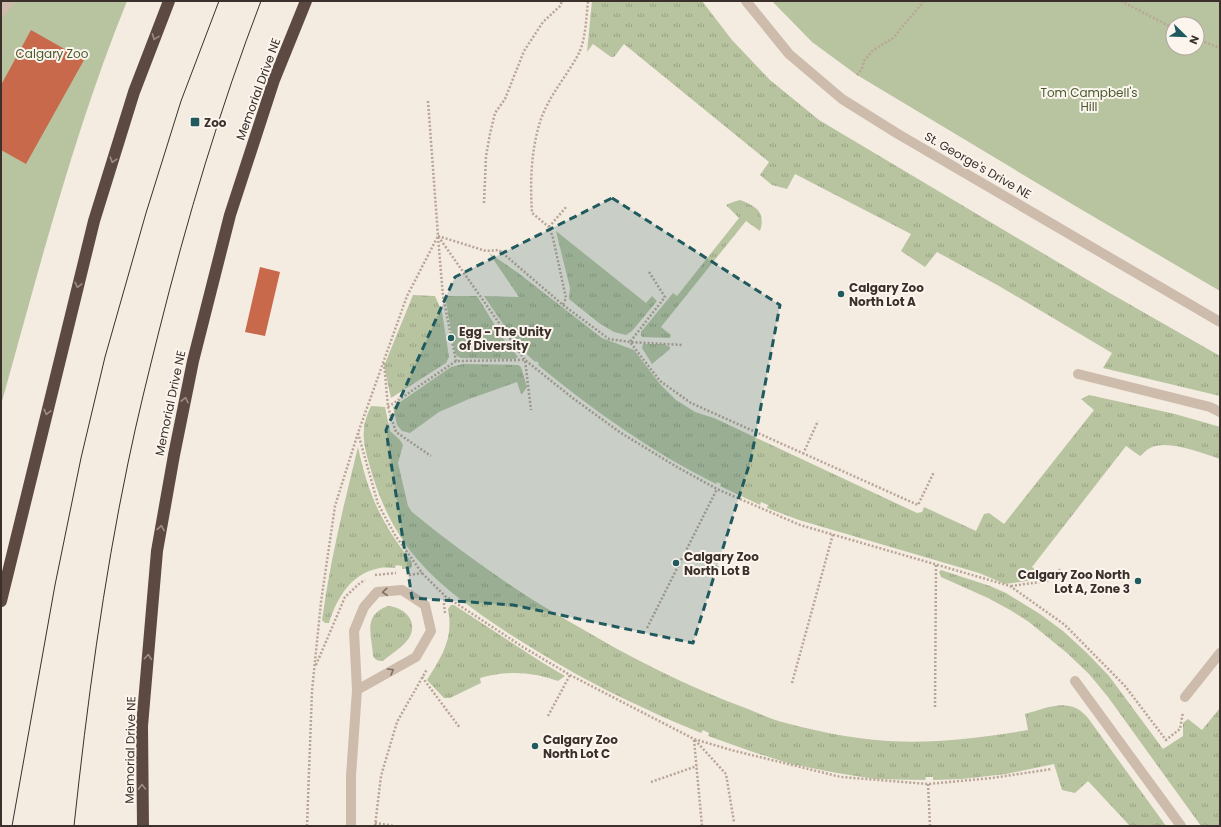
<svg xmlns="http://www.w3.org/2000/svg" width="1221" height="827" font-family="Poppins,sans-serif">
<defs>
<pattern id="grass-tufts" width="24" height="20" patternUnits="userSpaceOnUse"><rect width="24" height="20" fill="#b8c4a0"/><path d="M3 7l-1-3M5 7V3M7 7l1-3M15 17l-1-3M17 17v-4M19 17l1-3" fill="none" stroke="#97a083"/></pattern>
</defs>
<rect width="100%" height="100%" fill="#f4ebe1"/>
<path fill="url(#grass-tufts)" d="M592,1H702L732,40L770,80L819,120L1108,292L1220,356V396L1103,368L1112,353L999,286L937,252L925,267L901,251L911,234L795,174L787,189L772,185L760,175L769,162L624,44L614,57H611L593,44L587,52Z
M740,200C756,206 766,212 760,231L746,221L661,327L671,335L670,338L643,337L641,336V332L673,293L677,296L739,218L726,205L733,202Z
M556,231L646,303L652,296L657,301L632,331L626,335L614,332L599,323L569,299L570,288Z
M489,253L517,272L602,338L634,350L660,384L676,400L695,412L714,418L917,513L922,512L924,507L976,531L984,514L989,513L1004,524L1094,410L1081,399L1089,395L1175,414L1217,426L1220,427V459C1201,453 1168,439 1150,448C1146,450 1143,454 1140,456L1126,446L1032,567L1043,576L1041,579L1005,584L979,573L799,520L767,508L768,505L761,502L760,505L720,486L721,484L717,482L716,484C652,452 594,411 538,365L539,363L536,361L535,362L518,346L521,344L516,339L514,340L484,296L519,297Z
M413,295L435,296L442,312L449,357L446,363L391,398L384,366Z
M445,296H477L504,340L518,357L515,359L461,358L457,356L455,353Z
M643,344H664L670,347V349L652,364L642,348Z
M463,364L518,365L521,367L527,387L523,393L521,394L517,382L469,399L439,412L410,433L402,431L397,425L393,407L451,367Z
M371,406L385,407L390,431L400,440L403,445L398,463L408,506L412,512C451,544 491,573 533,600C547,609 562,617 577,626C631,658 688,687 748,709C760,714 773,720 786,723C815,731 846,737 876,740C925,745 981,738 1028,730L1025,714C1048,708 1070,696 1088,718L1166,826H1130L1088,781L1075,793L1062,790L1054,764L1006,774L962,779L933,780V777H926L925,780L875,779L837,773L791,764L753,752L708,736L709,733L703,730L701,733C683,725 664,718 646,709C598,688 552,661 508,633C475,611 443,589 417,559C397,536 382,506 373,477C369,462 362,445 364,429C364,422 368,413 371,406Z
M358,447C368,494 382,525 412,562V566L410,569H402V566L396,565L395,568C390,568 385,567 380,568C351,573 337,598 329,623H325L322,620C330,561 344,504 358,447Z
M941,570L990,586L1006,593L1040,614L1063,631L1087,653L1109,676L1163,749L1183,736V723L1188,719L1202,730L1220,708V826H1201L1108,697L1089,674L1067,653L1029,622L1010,610L988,598L941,577L939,572Z
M451,605H454L543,663L565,676L558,681C533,672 507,670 480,678L481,683L450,698H444L427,680C442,656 454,638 448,609Z
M388,606C404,607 419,621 409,638C403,647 391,654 383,661C378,661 375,660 373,656C372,635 362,615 388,606Z"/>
<path fill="#b8c4a0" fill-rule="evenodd" d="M1,1H127C74,132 39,269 1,405Z
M772,1H1220V291L1072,204L857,75L812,42ZM1173,24H1197V48H1173Z"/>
<path fill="#c8694b" d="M31,30L84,60L26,164L1,150V85Z
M260,267L280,272L265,336L245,332Z"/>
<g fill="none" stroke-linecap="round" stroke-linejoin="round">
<path stroke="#b9a596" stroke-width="2.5" stroke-dasharray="2 2" stroke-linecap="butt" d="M1121,1L1173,28
M1197,39L1220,48
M857,75L862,69L864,61L873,50L893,38L924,1
M428,101L438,236L525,360L531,410
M484,203L486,156L490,134L495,113L505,99L524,51L543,22L560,6L562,1
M549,227L567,206
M438,236L486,251L499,250L563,305L566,298L553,238L549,227L532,213C530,182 531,151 540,122C548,97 566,77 578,55C586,39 586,19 588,1
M438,237L443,296L456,361
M649,272L665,297L630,342L660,381L691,403L918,505L934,472
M563,305L609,339L630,342L683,345
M384,363L388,407L396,432L431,456
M388,407L456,361L525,360L574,399L621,433L677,467L717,489L800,525L1010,586L1065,625L1125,686L1166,740L1180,729L1183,712
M358,433L378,504L395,535L422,573L445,596L523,647L570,675L694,739L731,750L841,777L928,784L992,778L1052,769
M803,454L818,421
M375,575L396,573
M409,575L422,573
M1011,586L1047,581L1061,569
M445,613L444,604L445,596
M647,628L717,489
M316,665L345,597L360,583L365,580
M422,677L460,728
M792,683L833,534
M935,707L936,564
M548,716L570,675
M694,740L702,826
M695,740L726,774L734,822
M651,782L697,766
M928,784L930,826
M375,823L395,826
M307,826L312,691L321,602L335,506L358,433L407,296L438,236
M375,826L381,776L397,722L427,669"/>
<path stroke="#cdbbac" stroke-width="10" d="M746,1L789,54L842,99L898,134L1220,322
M1,12L10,1
M1078,374L1210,407L1220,412
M1075,681L1181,826
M1185,697L1220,653
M351,826V776L357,690L354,631L364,607L377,592L402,590L425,605L431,631L416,657L357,690"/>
<path stroke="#5c4a42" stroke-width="12" d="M1,601L94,221L134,92L169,1
M143,826L142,726L157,551L174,455L193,361L230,215L274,80L306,1"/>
<path stroke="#3b302b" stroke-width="1" d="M12,826L55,585L81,458L105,357L146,213L181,101L219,1
M74,826C87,705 103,583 128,463C137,419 148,375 159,331C187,219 220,108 261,1"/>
</g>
<defs><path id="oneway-chevron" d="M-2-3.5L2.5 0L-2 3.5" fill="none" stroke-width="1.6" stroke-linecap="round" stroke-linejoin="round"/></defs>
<g stroke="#9c8e87">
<use href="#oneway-chevron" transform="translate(155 37) rotate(111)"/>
<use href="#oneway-chevron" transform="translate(113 160) rotate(107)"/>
<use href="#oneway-chevron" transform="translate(78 285) rotate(104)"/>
<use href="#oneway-chevron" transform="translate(185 400) rotate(-78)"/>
<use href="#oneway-chevron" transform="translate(47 412) rotate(104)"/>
<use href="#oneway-chevron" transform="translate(161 528) rotate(-80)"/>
<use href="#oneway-chevron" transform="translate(148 657) rotate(-85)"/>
<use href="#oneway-chevron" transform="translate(142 787) rotate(-91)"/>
</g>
<g stroke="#7d6f65">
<use href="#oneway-chevron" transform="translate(385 592) rotate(175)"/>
<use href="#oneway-chevron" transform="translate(391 671) rotate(-30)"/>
</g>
<path fill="#1f5a5e" fill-opacity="0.2" stroke="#1f5a5e" stroke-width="3" stroke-dasharray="8 5" stroke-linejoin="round" d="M612,198L780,305L751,459L693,643L513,605L412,598L386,430L455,277Z"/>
<g fill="#1f5a5e" stroke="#fbf5ee" stroke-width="1.5">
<rect x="190" y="117" width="10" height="10" rx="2"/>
<circle cx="841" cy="294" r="4"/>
<circle cx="451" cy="338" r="4"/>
<circle cx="676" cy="563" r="4"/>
<circle cx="1138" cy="581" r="4"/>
<circle cx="535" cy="746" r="4"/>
</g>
<g text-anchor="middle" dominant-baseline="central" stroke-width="4" stroke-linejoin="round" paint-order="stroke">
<g font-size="12" fill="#4a5a2e" stroke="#fbf5ee">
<text x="52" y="53">Calgary Zoo</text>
<text x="1089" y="92">Tom Campbell's<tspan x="1089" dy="14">Hill</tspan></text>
</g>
<g font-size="12" fill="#3b302b" stroke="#fbf5ee">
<text transform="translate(258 89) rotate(-70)">Memorial Drive NE</text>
<text transform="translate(978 165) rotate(30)">St. George's Drive NE</text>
<text transform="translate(170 403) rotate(-78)">Memorial Drive NE</text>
<text transform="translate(130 750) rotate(-89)">Memorial Drive NE</text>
</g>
<g font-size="12" font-weight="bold" fill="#3b302b" stroke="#fbf5ee" text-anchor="start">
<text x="204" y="122">Zoo</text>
<text x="849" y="287">Calgary Zoo<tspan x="849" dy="14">North Lot A</tspan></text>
<text x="459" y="331">Egg - The Unity<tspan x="459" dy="14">of Diversity</tspan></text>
<text x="684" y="556">Calgary Zoo<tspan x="684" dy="14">North Lot B</tspan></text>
<text x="1130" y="574" text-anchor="end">Calgary Zoo North<tspan x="1130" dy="14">Lot A, Zone 3</tspan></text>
<text x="543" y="739">Calgary Zoo<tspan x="543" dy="14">North Lot C</tspan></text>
</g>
</g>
<rect width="1221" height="827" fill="none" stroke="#3b302b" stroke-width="4"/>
<g transform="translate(1185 36) rotate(113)"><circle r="19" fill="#fbf5ee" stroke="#aea6a0"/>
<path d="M0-3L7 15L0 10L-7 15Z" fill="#1f5a5e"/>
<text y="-6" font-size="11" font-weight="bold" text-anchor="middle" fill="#3b302b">N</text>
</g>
</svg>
